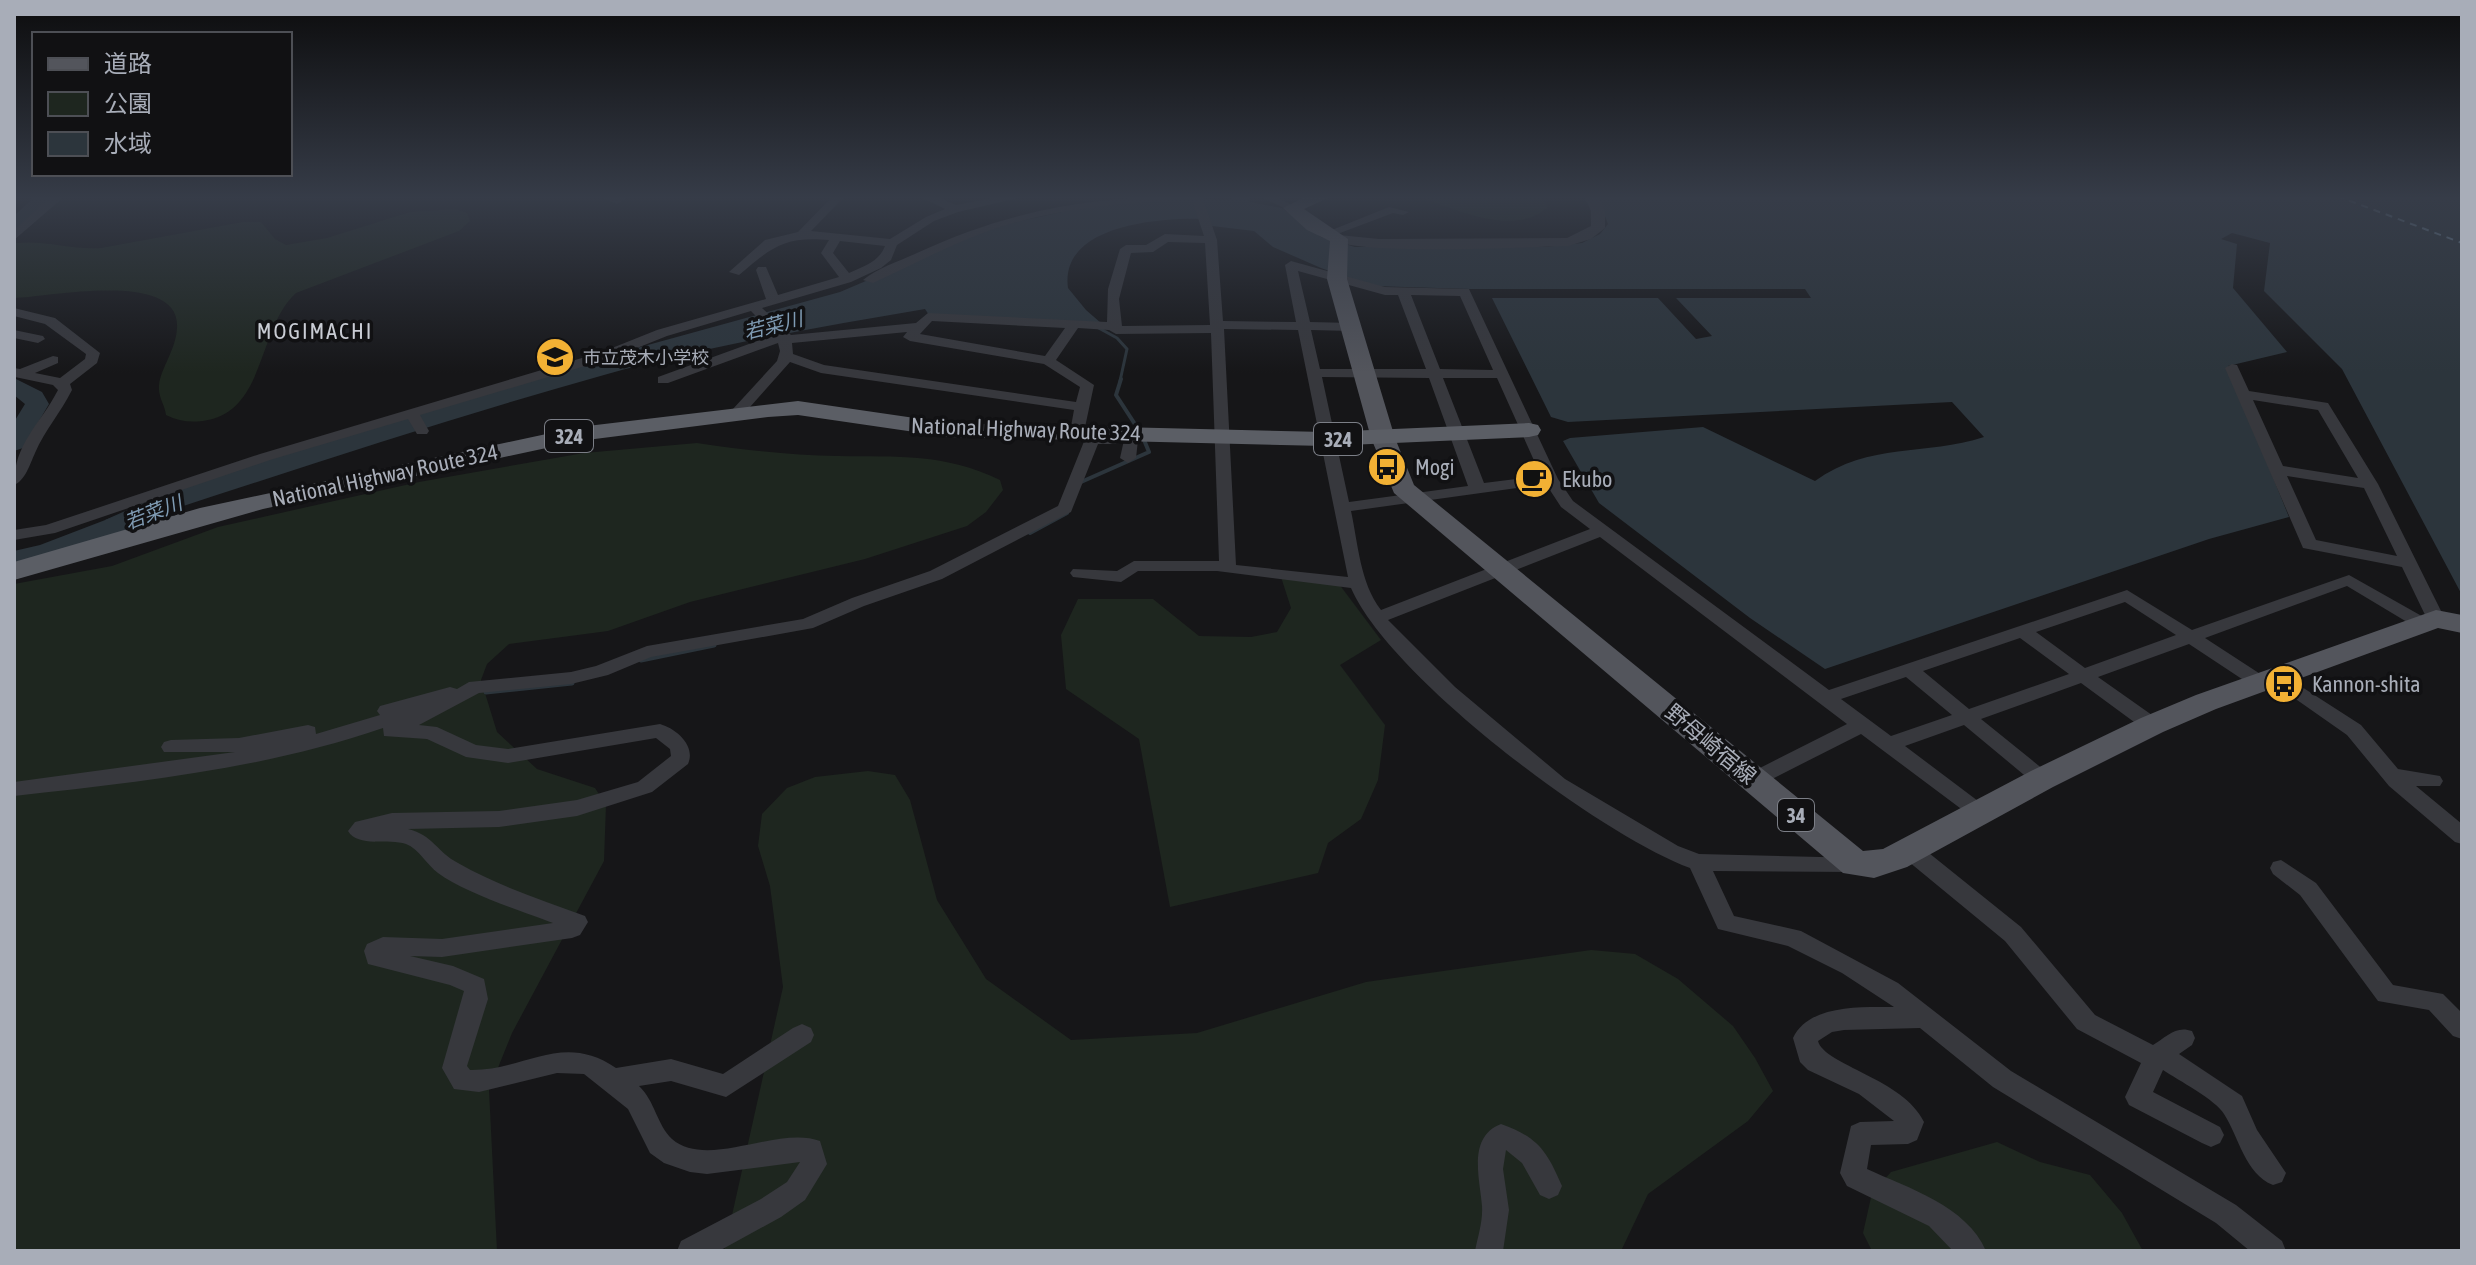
<svg xmlns="http://www.w3.org/2000/svg" width="2476" height="1265" font-family="'Asap Condensed','Noto Sans JP',sans-serif">
<rect width="100%" height="100%" fill="#161618"/>
<path fill="#1e261f" d="M1418,196H1541L1548,207C1514,238 1454,209 1418,196Z
M455,209L467,213L470,221L459,231L296,293C258,327 266,408 208,420C193,423 180,422 166,415C165,405 158,397 159,386C160,369 176,350 177,328C181,269 49,297 14,298V244L17,243C46,240 72,250 101,248L243,222H261L275,239L286,245L327,238L410,212Z
M697,443C744,450 790,455 838,456C898,457 944,453 1000,480L1003,490L986,512L967,526L865,559L690,602L608,631L509,644L487,664L481,680L497,732L537,769L595,788L606,805L604,861L512,1033L489,1090L497,1251H14V584L112,566L218,527L419,482L584,453Z
M1281,577L1339,584L1381,640L1340,665L1385,725L1378,780L1361,819L1328,843L1318,873L1170,907L1139,739L1066,689L1061,635L1078,599H1153L1199,636L1251,637L1277,632L1291,608Z
M868,771L895,775L910,800L937,900L986,979L1071,1040L1197,1033L1366,982L1591,950L1635,954L1678,979L1733,1026L1755,1058L1773,1091L1748,1121L1648,1194L1621,1251H724L783,987L770,886L758,846L762,814L787,788L815,777Z
M1997,1142L2040,1162L2090,1175L2122,1213L2143,1251H1872L1863,1233L1872,1193L1891,1172Z"/>
<path fill="#2c353c" d="M1235,196H1249L1250,202L1282,208L1321,237L1355,247H1546L1582,243L1600,234L1608,224L1597,196H2462V595L2342,369L2264,291L2270,243L2232,233L2221,239L2237,244L2233,288L2287,352L2228,366L2289,517L2209,539L1825,669L1750,618L1599,503L1563,441L1570,438L1703,427L1815,481C1869,442 1926,456 1984,437L1952,402L1568,422L1551,417L1492,298H1658L1696,339L1712,336L1676,298H1811L1805,289H1470L1372,286L1321,268L1273,247L1254,231L1212,226L1209,219C1168,217 1059,222 1068,288L1086,310L1101,323L929,315L925,309C818,327 709,346 604,375C439,421 276,476 113,529L105,520L159,496L284,453L626,351L840,292L976,234L1012,223L1080,208L1158,199L1228,200Z"/>
<g fill="none" stroke-linecap="round" stroke-linejoin="round">
<path stroke="#2c353c" stroke-width="3" d="M1095,326L1117,338L1127,349L1120,381"/>
<path stroke="#2c353c" stroke-width="4" d="M1081,482L1149,452L1142,435L1116,395L1121,379
M1030,533L1067,513"/>
<path stroke="#2c353c" stroke-width="5" d="M641,660L714,645
M486,692L572,683"/>
<path fill="#2c353c" fill-rule="evenodd" d="M35,196H58L21,231L14,233V216Z
M14,378L42,392L49,404L23,448L14,451V422L25,404L14,395Z
M147,504L156,506L160,512L156,518L58,558L14,567V551L40,545Z"/>
<path stroke="#7f9bb3" stroke-width="2" stroke-dasharray="7 6" stroke-linecap="butt" d="M2337,196L2462,243"/>
<path fill="#37383d" fill-rule="evenodd" d="M52,196H65L14,240V230Z
M598,196H630L617,204Z
M833,196H845L811,231L890,239L926,217L945,209L919,196H935L956,205L1003,196H1026L958,212L934,221L897,245L891,260L881,268L851,282L762,308L791,335L916,323L928,313L1107,322L1108,289L1120,249L1126,245H1146L1165,234L1204,236L1192,200C1126,202 1060,208 997,228C954,242 915,264 873,283L863,280C877,268 900,261 917,253C1014,208 1096,196 1202,196L1217,240L1223,321L1296,322L1285,265L1291,261L1385,287L1469,289L1558,479L1573,501L1829,690L2127,590L2192,630L2349,575L2427,619L2402,567L2303,548L2225,368L2232,364L2237,365L2249,391L2328,403L2378,484L2445,619L2442,623H2432L2429,628H2417L2347,586L2205,638L2268,679L2270,683L2268,687H2254L2189,644L2098,677L2159,720L2162,725L2159,730H2145L2081,683L1981,719L2049,774L2052,779L2049,784H2035L1964,725L1905,746L1986,807L1989,812L1986,817L1979,820L1972,817L1861,734L1760,785H1746L1743,780L1746,775L1847,724L1600,537L1388,620L1455,687L1565,779L1678,846L1699,854L1863,858L1866,864L1863,870L1855,872L1713,871L1734,916L1801,931L1898,983L2011,1071L2236,1205L2282,1241L2286,1251H2250L2216,1223L1993,1087L1920,1028L1844,1030L1832,1032L1818,1041C1824,1065 1904,1079 1924,1122L1917,1140L1908,1144L1871,1145L1867,1169C1908,1188 1967,1206 1986,1251H1953L1929,1226L1847,1186L1840,1173L1851,1126L1860,1122L1894,1121L1859,1094L1808,1070L1800,1062L1793,1038C1809,1004 1862,1007 1894,1007L1842,973L1788,946L1718,929L1690,868C1598,834 1389,676 1351,588L1217,571H1138L1121,582L1073,577L1070,573L1073,569L1117,571L1134,561H1219L1211,333L1116,334L1109,330L1078,328L1056,360L1094,385L1084,432L1077,436L1070,432L1074,410L821,373L790,362L742,416H732V410L777,361L780,351L778,343L668,383H658V377L774,335L751,311L667,336L612,358L420,415L429,431L427,434H417L408,419L270,460L55,533L14,540V530L46,525L260,454L602,352L657,330L766,299L756,270L758,267H766L778,295L839,277L821,253L829,240C784,236 772,247 739,275L729,272L765,240L798,232ZM840,241L885,246C879,262 864,266 849,273L833,253ZM1168,242L1205,243L1210,325L1122,326L1119,299L1131,253L1153,252ZM1298,271L1385,295H1398L1426,369H1320L1311,330L1352,331L1359,327L1352,323L1310,322ZM1411,295L1460,296L1493,370L1440,369ZM932,321L1065,328L1045,356L920,334ZM1224,329L1298,330L1348,577L1236,565ZM907,332L903,337L910,341L1044,364L1080,387L1076,402L824,365L793,354L792,343ZM1322,377L1429,378L1468,486L1349,502ZM1443,378H1497L1541,476L1484,483ZM2253,400L2318,410L2358,478L2283,466ZM2287,476L2364,488L2397,556L2316,540ZM1546,484L1561,507L1590,529L1381,610C1360,583 1358,543 1351,511ZM2125,602L2176,635L2085,668L2036,632ZM2020,638L2069,674L1969,709L1923,671ZM1906,677L1952,715L1891,736L1841,699Z
M1259,196H1274L1298,208L1288,210Z
M1389,207L1409,212L1403,215L1393,213L1332,236L1322,234Z
M14,308L55,318L100,353L97,363L70,384L72,390C61,412 45,430 35,453C30,464 25,481 14,485C14,443 40,425 58,390L53,385L15,377L14,368L20,369L53,356L58,357V363L35,373L60,378L85,359L86,354L45,324L14,316Z
M14,330L43,336L45,339L38,343L14,338Z
M1092,435L1115,436L1122,440L1115,444H1098L1071,512L942,579L864,606L813,628L651,657L608,675L571,684L479,693L419,725L437,727L476,745L508,749L660,724C677,729 696,746 688,764L652,792L577,816L499,827L408,829C433,835 437,852 458,863C498,886 542,900 585,916L588,922L580,935L572,938L442,957L410,956L453,966L484,979L488,999L467,1066L470,1070C525,1071 562,1031 616,1068L671,1059L723,1074L793,1028L802,1024L811,1028L814,1035L811,1042L726,1097L671,1081L639,1086C655,1101 657,1125 672,1139C708,1170 778,1125 820,1141L827,1164L805,1200L781,1217L719,1251H677L681,1241L761,1199L787,1182L800,1162L707,1174L690,1172L664,1163L650,1153L628,1109L584,1074L557,1073L479,1092L454,1089L442,1068L464,991L450,985L368,964L364,951L367,944L383,937L442,939L553,923C521,911 465,893 438,873C427,865 419,849 406,844C389,838 358,848 348,831L355,822L392,813L499,811L577,800L638,782L671,756L670,749L656,738L508,763L466,757L427,739L384,736L383,728C264,769 138,782 14,796V782L235,752H164L161,747L164,742L171,740L239,738L308,725L315,727L316,734L380,715L377,711L380,706L450,687L457,689L469,682L571,672L596,666L647,646L803,619L852,598L930,571L1058,506L1085,439Z
M1131,436L1138,440L1136,458L1128,463L1120,458L1124,440Z
M2277,671L2361,725L2398,769L2440,776L2443,781L2440,786H2416L2462,824V844L2455,842L2389,786L2347,735L2270,681L2268,677Z
M1911,843L1919,845L2021,927L2095,1015L2153,1045C2166,1037 2176,1025 2192,1031L2195,1038L2192,1045L2179,1054L2242,1096L2257,1130L2286,1173L2282,1182L2273,1185C2245,1174 2239,1137 2224,1114C2216,1100 2178,1080 2163,1070L2153,1092L2220,1127L2224,1135L2220,1143L2211,1147L2202,1143L2129,1105L2125,1097L2141,1063L2077,1029L2005,941L1903,857L1900,851L1903,845Z
M2281,860L2316,883L2393,985L2443,994L2462,1013V1039L2453,1036L2429,1010L2378,1001L2300,895L2273,874L2270,868L2273,862Z
M1501,1124C1538,1137 1547,1151 1562,1186L1558,1195L1549,1199L1540,1195L1522,1163L1506,1150L1503,1169L1509,1210L1503,1251H1475C1478,1236 1483,1221 1482,1206C1480,1179 1467,1137 1501,1124Z"/>
<path fill="#37383d" fill-rule="evenodd" d="M1584,196H1598L1605,211V228L1591,239L1568,246C1530,247 1352,256 1332,239L1339,235L1379,239L1567,238L1591,226V211Z"/>
<path fill="#53555c" fill-rule="evenodd" d="M1307,196H1332L1304,209L1348,239L1347,279L1395,438L1414,485L1863,851L1883,849L2031,771L2141,718L2196,695L2436,610L2462,615V633L2438,628L2216,709L2163,732L2053,787L1907,867L1874,878L1843,873L1394,493L1371,438L1327,279L1330,241L1307,230L1283,208Z"/>
<path fill="#5b5e65" fill-rule="evenodd" d="M798,401L949,423L1325,432L1529,423L1538,425L1541,430L1538,435L1529,437L1325,446L949,437L798,415L768,417L579,441L263,509L14,580V562L200,508L579,427Z"/>
</g>
<linearGradient id="sky" x2="0" y2="1"><stop stop-color="#0c0c0d"/><stop offset="0.53" stop-color="#363c48"/><stop offset="1" stop-color="#363c48" stop-opacity="0"/></linearGradient>
<rect width="2476" height="373" fill="url(#sky)"/>
<defs>
<symbol id="school-disc" viewBox="-11 -11 22 22"><circle r="9.5" fill="#f2b134" stroke="#111113"/><path d="M0-5L7-2L0 1L-7-2ZM-4 1L0 2.5L4 1V4Q0 6-4 4Z" fill="#111"/></symbol>
<symbol id="bus-disc" viewBox="-11 -11 22 22"><circle r="9.5" fill="#f2b134" stroke="#111113"/><path d="M-5-6H5V4H4V6H2V4H-2V6H-4V4H-5ZM-3.5-4V0h7V-4ZM-3.5 1.2v1.5H-2V1.2ZM2 1.2v1.5H3.5V1.2Z" fill="#111"/></symbol>
<symbol id="cafe-disc" viewBox="-11 -11 22 22"><circle r="9.5" fill="#f2b134" stroke="#111113"/><path d="M-5.5-4.5H6V0H3Q3 3.5 0 3.5H-2.5Q-5.5 3.5-5.5 0ZM3-3.2v2h1.7v-2ZM-6 4.5H4V6H-6Z" fill="#111"/></symbol>
</defs>
<g fill-rule="evenodd">
<use href="#school-disc" x="533" y="335" width="44" height="44"/>
<use href="#bus-disc" x="1365" y="445" width="44" height="44"/>
<use href="#cafe-disc" x="1512" y="457" width="44" height="44"/>
<use href="#bus-disc" x="2262" y="662" width="44" height="44"/>
</g>
<g text-anchor="middle" dominant-baseline="central" stroke-width="7" stroke-linejoin="round" paint-order="stroke">
<g font-size="18" fill="#a8adb8" stroke="#111113" text-anchor="start">
<text x="583" y="357">市立茂木小学校</text>
</g>
<g font-size="20" font-style="italic" fill="#7f9bb3" stroke="#111113">
<text transform="translate(773 325) rotate(-14)">若菜川</text>
<text transform="translate(153 512) rotate(-21)">若菜川</text>
</g>
<g fill="#111113" stroke="#7b7e86" stroke-width="2">
<rect x="545" y="420" width="48" height="32" rx="6"/>
<rect x="1314" y="423" width="48" height="32" rx="6"/>
<rect x="1778" y="799" width="36" height="32" rx="6"/>
</g>
<g font-size="20" font-weight="bold" fill="#a8adb8">
<text x="569" y="436">324</text>
<text x="1338" y="439">324</text>
<text x="1796" y="815">34</text>
</g>
<g font-size="22" letter-spacing="2" fill="#c9ccd4" stroke="#111113">
<text x="315" y="331">MOGIMACHI</text>
</g>
<g font-size="22" fill="#a8adb8" stroke="#111113">
<text transform="translate(1026 429) rotate(2)">National Highway Route 324</text>
<text transform="translate(385 475) rotate(-12)">National Highway Route 324</text>
<text transform="translate(1711 744) rotate(40)">野母崎宿線</text>
</g>
<g font-size="22" fill="#a8adb8" stroke="#111113" text-anchor="start">
<text x="1415" y="467">Mogi</text>
<text x="1562" y="479">Ekubo</text>
<text x="2312" y="684">Kannon-shita</text>
</g>
</g>
<rect width="2476" height="1265" fill="none" stroke="#a8adb8" stroke-width="32"/>
<rect x="32" y="32" width="260" height="144" fill="#111113" stroke="#4d4f55" stroke-width="2"/>
<rect x="48" y="58" width="40" height="12" fill="#53555c" stroke="#4d4f55" stroke-width="2"/>
<text x="104" y="72" font-size="24" fill="#a8adb8">道路</text>
<rect x="48" y="92" width="40" height="24" fill="#1e261f" stroke="#4d4f55" stroke-width="2"/>
<text x="104" y="112" font-size="24" fill="#a8adb8">公園</text>
<rect x="48" y="132" width="40" height="24" fill="#2c353c" stroke="#4d4f55" stroke-width="2"/>
<text x="104" y="152" font-size="24" fill="#a8adb8">水域</text>
</svg>
